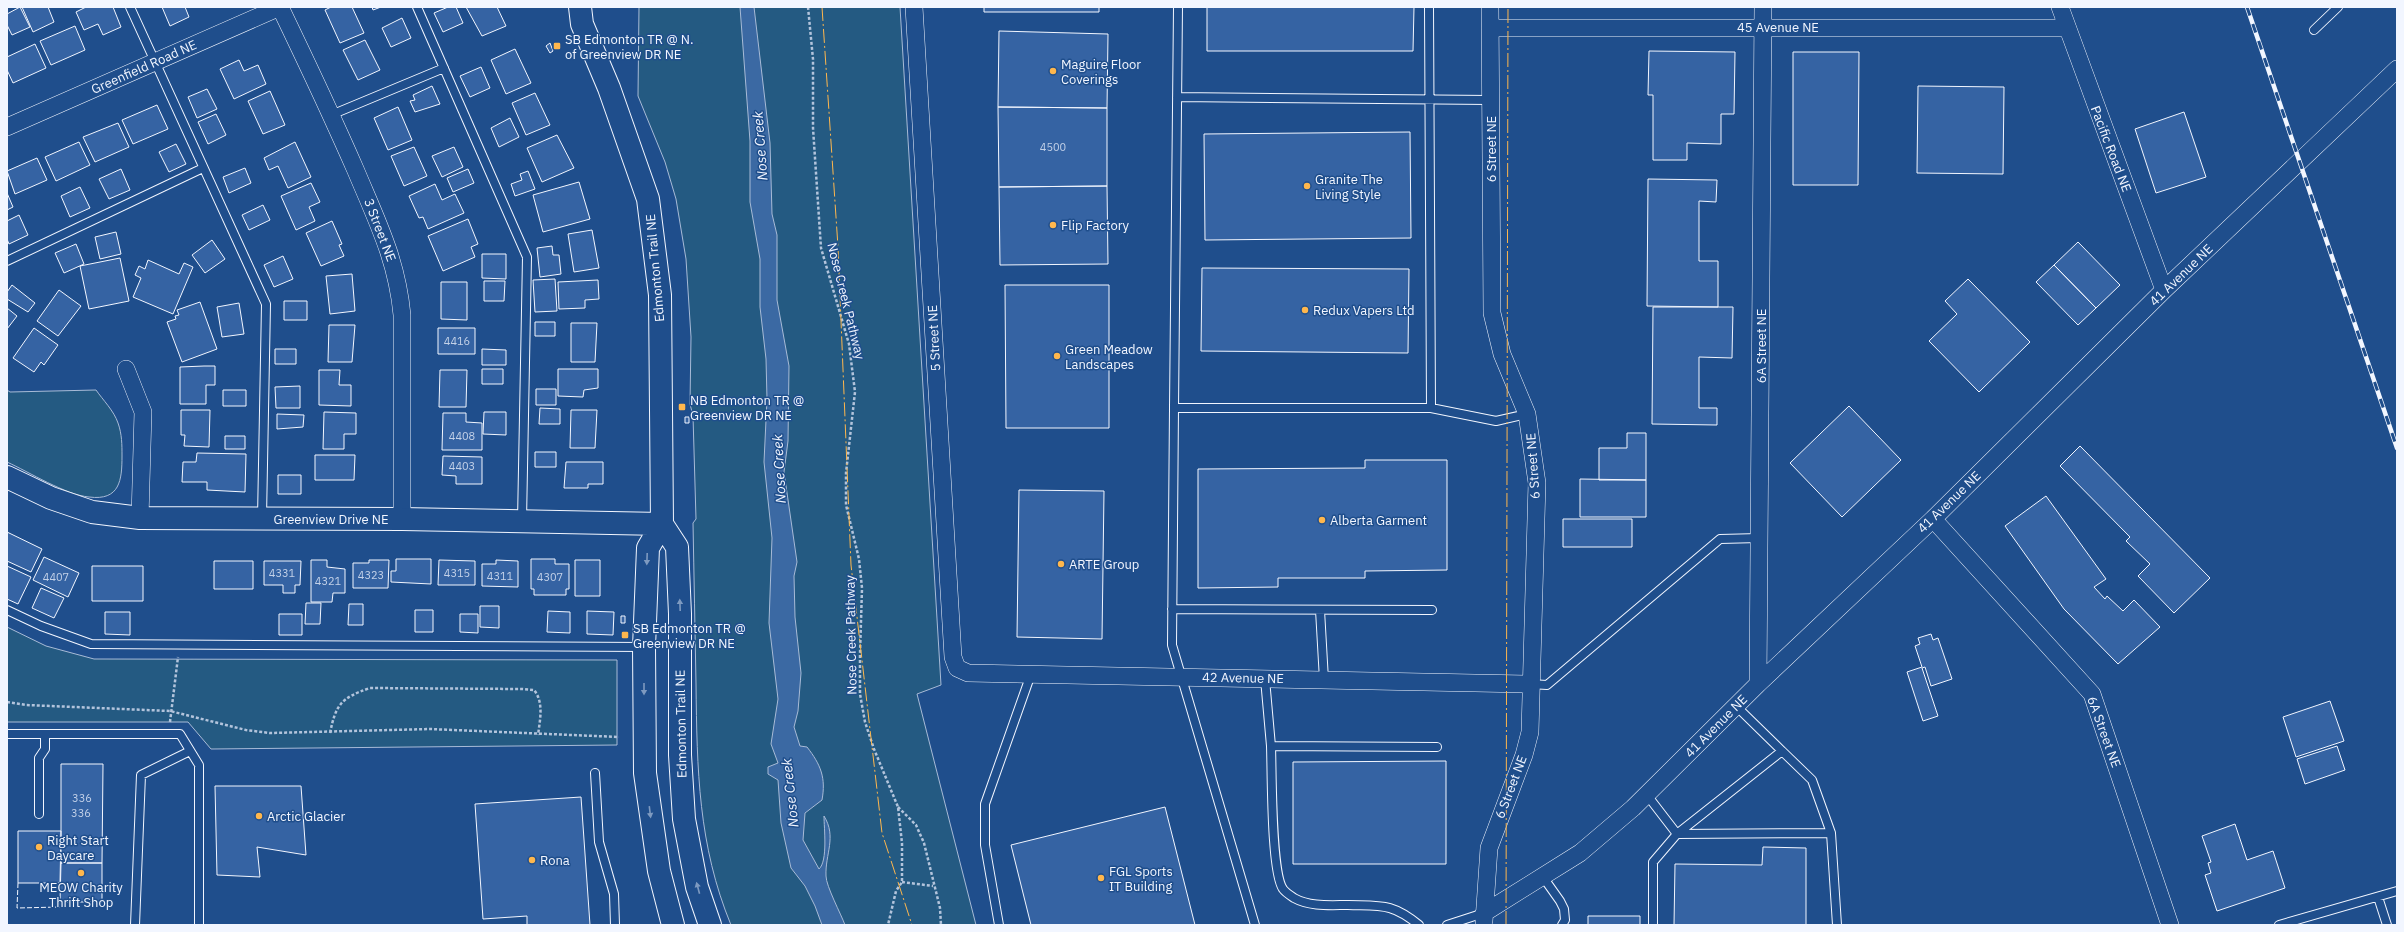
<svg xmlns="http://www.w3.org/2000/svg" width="2404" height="932" font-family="'IBM Plex Sans',sans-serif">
<rect width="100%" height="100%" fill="#1f4e8c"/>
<path fill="#245a82" stroke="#a8bbd7" d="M639,7H900L941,685L917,694L976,925H731C698,845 697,769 696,684C695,630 694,576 693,523L696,519L693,416L690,404L691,337L686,259L676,199L665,162L638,96Z
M7,390L10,392L96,390C103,400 114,411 118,423C122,434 122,445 122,456C122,480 120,501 89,497C66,495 29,472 7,462Z
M7,627L46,646L94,659L617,660V745L211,749L188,722H7Z"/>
<path fill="#3b69a3" stroke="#a8bbd7" d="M740,7H754L770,143L772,214L777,235V300L789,366L788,441L784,472L797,562L794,576L795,617L801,673L798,711L794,727L800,746L807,747C821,765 826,778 822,800L805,813L803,840L819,869C828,861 824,828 824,816C837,837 825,854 826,876C826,886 841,914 845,925H822L815,906L805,886L791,868L781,823L778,780L768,774V767L778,763L771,744L778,699L769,623L772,538L764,462L767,399L766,359L760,307V259L750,202V141Z"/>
<path fill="#3563a3" stroke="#f2f6ff" d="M20,7L30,27L12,35L7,25V14Z
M22,7H48L54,22L33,32Z
M86,7H113L121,27L103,35L98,24L84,30L76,12Z
M162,7H185L189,17L170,26Z
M331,7H352L364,33L340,43L325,10Z
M372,7H381L373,10Z
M448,7H456L463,23L443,32L434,13Z
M466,7H497L506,26L482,36Z
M984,7H1099V12H984Z
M1207,7H1414L1413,51H1207Z
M402,18L411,38L391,47L382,28Z
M75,26L85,50L51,65L40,41Z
M999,31L1108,34L1107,108L998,107Z
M365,40L380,70L358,80L343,50Z
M550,43L553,51L550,53L546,46Z
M35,44L46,68L13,83L7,70V57Z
M515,49L531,83L506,94L491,60Z
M1649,51L1735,52L1734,114H1721V144L1687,143V160H1653V95H1648Z
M1793,52H1859L1858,185H1793Z
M239,60L244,71L258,65L266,84L234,99L220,69Z
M481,67L490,88L470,97L460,76Z
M432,86L440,104L415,112L410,101L415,100L413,95Z
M1918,86L2004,87L2003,174L1917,173Z
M207,89L217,109L197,118L188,97Z
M270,91L285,125L263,134L248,101Z
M535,93L550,125L526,135L512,103Z
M157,105L168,129L133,144L122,120Z
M398,107L412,140L388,150L374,118Z
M998,107L1107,108V186L999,187Z
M2184,112L2206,177L2156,193L2135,129Z
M216,114L226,135L208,144L198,122Z
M510,118L519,137L499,147L491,128Z
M118,123L129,147L95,162L83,137Z
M1410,132L1411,238L1205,240L1204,134Z
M557,135L574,168L542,182L527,148Z
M79,142L90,165L56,181L45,157Z
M295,142L311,177L288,188L278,166L269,170L264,158Z
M176,144L186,164L169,172L159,152Z
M414,147L427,176L404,186L391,156Z
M454,147L463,167L442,177L432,156Z
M37,158L47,180L15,194L7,171Z
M245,168L251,183L229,193L223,177Z
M121,169L130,190L109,199L99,179Z
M468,169L474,183L453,192L447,178Z
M528,171L535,189L515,196L511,184L522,180L520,174Z
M1648,179L1717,180L1716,202L1699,201V261H1718V307L1647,306Z
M579,182L590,219L543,232L533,195Z
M311,183L320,202L309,207L315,221L296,230L281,196Z
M435,184L442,200L455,194L464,213L428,229L423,217L419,218L409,196Z
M1107,186L1108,264L1000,265L999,187Z
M80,187L90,208L70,217L61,196Z
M7,193L13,207L7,210Z
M263,205L270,220L249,230L242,215Z
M19,215L28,235L9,244L7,239V221Z
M468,219L478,244L471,247L475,257L443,271L428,236Z
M332,221L342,244L339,245L344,256L321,266L306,233Z
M592,230L599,268L574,272L568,234Z
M116,232L121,254L100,259L95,237Z
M212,240L225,259L205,273L192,255Z
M2078,242L2120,285L2096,308L2054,265Z
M76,244L84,264L64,273L55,253Z
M552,246L553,255H559L561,274L540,277L537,248Z
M482,254H506V279L482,278Z
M283,256L293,279L274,287L264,265Z
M120,258L129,301L89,309L80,266Z
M148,260L179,274L184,263L193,267L173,314L133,297L141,278L135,275L139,266L145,269Z
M2054,265L2096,308L2078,325L2036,282Z
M1202,268L1409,269L1408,353L1201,351Z
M352,274L355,311L330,314L326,276Z
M555,279L557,311L535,312L533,280Z
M1968,279L2030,342L1979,392L1929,341L1957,314L1945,301Z
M598,280L599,299L585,300V308L559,309L558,282Z
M484,281H505L504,301H484Z
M441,282H467V320L441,319Z
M12,285L35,303L28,312L7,299V292Z
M1005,285H1109V428H1006Z
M59,290L81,306L58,336L37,321Z
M284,301H307V320H284Z
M200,302L217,349L182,362L167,322L176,319L175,316L179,315L177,310Z
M239,303L244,334L222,337L217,307Z
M1653,307H1733L1732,358L1699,357V408H1717V425L1652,424Z
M7,308L17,316L7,329Z
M535,322H555V336H535Z
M571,323H597L595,362H571Z
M329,325H355L352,362H328Z
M34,328L58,345L44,365L41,362L34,372L13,358Z
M438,328H475V354H438Z
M275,349H296V364H275Z
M482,349L506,350V365H482Z
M204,366H215V385H206V404H180V367Z
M482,369H503V384H482Z
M558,369H598V388L584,390L583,397L558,396Z
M319,370H340L339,385H351V406L319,405Z
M440,370H467L466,407H439Z
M300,386V408H276L275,387Z
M536,389H556V405H536Z
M223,390H246V406H223Z
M1849,406L1901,460L1842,517L1790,463Z
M540,408L560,409V424H539Z
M181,410H210L209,447L184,446L185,435H181Z
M571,410H597L595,448H570Z
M324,412L356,413V434H344V449H323Z
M484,412H506V435L483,434Z
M443,413H466V422L482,423V450H442Z
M277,414L304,415L303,427L277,429Z
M685,417H689V423H685Z
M1627,433H1646V480H1599V448H1627Z
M225,436H245V449H225Z
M2080,446L2210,578L2174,613L2138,576L2150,564L2126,541L2130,537L2060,466Z
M535,452H556V467H535Z
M197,453L246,454L245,492L207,490V482H182L183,462H196Z
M315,455H355L354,480H315Z
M443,456L482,457V484H456V476L442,475Z
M1365,460H1447V570L1365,571V578H1278V587L1198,588V469L1365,468Z
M566,462H603V484H588V488H564Z
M278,475H301V494H278Z
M1580,479L1646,480V517H1580Z
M1019,490L1104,491L1102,639L1017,637Z
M2046,496L2106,579L2094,587L2105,599L2107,596L2123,611L2134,600L2160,627L2118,664L2064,609L2005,526Z
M1563,519H1632V547H1563Z
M7,532L42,549L31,572L7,561Z
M44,557L79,573L68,597L33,580Z
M396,559H431V584L391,582V571H396Z
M531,559H555V564H569V589H566V595H534V589H531Z
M311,560H327V567L345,569V593H333L332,602H311Z
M369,560H389L388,588H353V563H369Z
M439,560L475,561V585H438Z
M496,560L518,561V587L482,586V564H496Z
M575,560H600V596H575Z
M214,561H253V589H214Z
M264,561H301L300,585H295V593H283V585H264Z
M7,566L31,577L18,604L7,599Z
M92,566H143V601H92Z
M41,588L64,598L54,618L32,608Z
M306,603H321L320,624H305Z
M349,604H363V625H348Z
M480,606H499V628L480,627Z
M415,610H433V632H415Z
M548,611L570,612V633L547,632Z
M587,611L614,612L613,635L587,634Z
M105,612H130V635L105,634Z
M279,614H302V635H279Z
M460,614H478V633L460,632Z
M621,616H625V623H621Z
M1931,634L1933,640L1938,638L1952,679L1931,686L1925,667L1922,668L1938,716L1923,721L1907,672L1922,667L1915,646L1920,644L1918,638Z
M2330,701L2344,741L2296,757L2283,717Z
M2337,746L2345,770L2305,784L2297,759Z
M1446,761V864H1293V762Z
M61,764H103L102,863H61Z
M215,786H301L306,855L257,847L260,877L217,875Z
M581,797L590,925H527V916L483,919L475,804Z
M1165,807L1195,925H1031L1011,845Z
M2235,824L2247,860L2273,851L2285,888L2217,911L2205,875L2211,873L2208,863L2211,862L2202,836Z
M18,831H61L60,883H18Z
M1763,847L1806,848V925H1674L1675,864L1762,865Z
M61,863H102V902H60Z
M1588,916H1640V925H1588Z"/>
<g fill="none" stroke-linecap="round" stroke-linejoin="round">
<defs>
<path id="lane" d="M130,7L266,304L262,518
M417,7L527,257L522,521
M1178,7L1174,408H1431L1496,421L1527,414
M1429,7L1431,408
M2314,30L2338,7
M1177,97L1490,100
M331,115L444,68
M7,261L203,168
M1174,408L1172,645L1255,925
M1172,609L1432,610
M7,610L41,626L91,644L644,647
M1320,610L1324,680
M1265,679L1271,746L1437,747
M1530,684L1547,685L1720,539L1759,538
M7,734H180L199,765V925
M1271,746C1272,772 1271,872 1283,889C1285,892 1291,896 1294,898C1310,907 1331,905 1348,905C1382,906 1392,903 1419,925
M595,773L599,842L614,894L615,925
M1647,795L1677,834L1782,751L1736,706
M39,814V758L45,749V734
M1831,833L1837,925
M1543,877L1560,901L1564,909L1565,920L1562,925
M2378,897L2387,925
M135,925L141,775L190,751
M999,925L985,845V804L1031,674
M1447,925L1484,913
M1653,925V862L1677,834L1831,833L1812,780L1782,751
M2279,925L2397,891"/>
<path id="street" d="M914,7L953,657L957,668L968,673L1530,684
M2060,7L2164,290
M1490,28H2066
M7,127L280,7C306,61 332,116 356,171C377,221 397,260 402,315V519
M126,369L143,412L140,518
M1933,519L2092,694L2170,925
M1758,684L1763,7
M1484,913L1580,853L1633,808L1758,684L1933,519L2164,290L2397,69
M1484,921L1489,848L1524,755L1530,732L1537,483L1527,414L1502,354L1492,313L1490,7"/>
<path id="secondary" d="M580,7L582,24L609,88L648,199L660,295L662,524L648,548L644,647L645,773L659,871L673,925
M7,477L51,498L92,512L140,518L402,519L662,524
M662,524L677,547L680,614V755L684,819L697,887L710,925"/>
</defs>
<use href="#lane" stroke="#f2f6ff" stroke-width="10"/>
<use href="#street" stroke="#f2f6ff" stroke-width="18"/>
<use href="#secondary" stroke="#f2f6ff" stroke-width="24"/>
<path stroke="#b3c4dc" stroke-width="2.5" stroke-dasharray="3 2" stroke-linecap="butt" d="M808,7L813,59V128L821,248L849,344L855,392L846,473V505L859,559L862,588L860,654V694L865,722L874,749L898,807L902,843V882L896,891L888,925
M7,702L26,705L170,711L246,730L270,733L430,729L619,737
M170,722L178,657
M330,733C336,704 341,698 370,688L522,689L534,690C544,702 540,720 538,735
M898,807L916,825L924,843L940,908L941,925
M902,882L933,886"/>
<use href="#lane" stroke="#1f4e8c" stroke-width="8"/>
<use href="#street" stroke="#1f4e8c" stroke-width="17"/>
<use href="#secondary" stroke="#1f4e8c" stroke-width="22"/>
<defs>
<path id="rail" d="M2247,7L2397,448"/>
</defs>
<use href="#rail" stroke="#f2f6ff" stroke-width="4.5"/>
<use href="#rail" stroke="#1f4e8c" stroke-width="3" stroke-dasharray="9" stroke-linecap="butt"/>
<path stroke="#f2f6ff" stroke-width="1" stroke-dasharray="5 2" stroke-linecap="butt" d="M18,883L17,908L60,907V902"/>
<path stroke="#ffb74d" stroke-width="1" stroke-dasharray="14 3 2 3" stroke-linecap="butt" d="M822,7L838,247L851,565L882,833L912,925
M1506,925L1508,7"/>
</g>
<defs><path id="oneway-solid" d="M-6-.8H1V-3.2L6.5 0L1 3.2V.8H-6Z"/></defs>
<g fill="#7e9ac0">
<use href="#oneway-solid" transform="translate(647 559) rotate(92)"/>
<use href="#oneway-solid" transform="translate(680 605) rotate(-92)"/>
<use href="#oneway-solid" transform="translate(644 689) rotate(90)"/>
<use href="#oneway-solid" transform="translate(650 812) rotate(83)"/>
<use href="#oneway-solid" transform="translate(698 888) rotate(-105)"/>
</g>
<g fill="#ffb74d" stroke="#1f4e8c" stroke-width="1.5">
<rect x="553" y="42" width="8" height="8" rx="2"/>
<circle cx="1053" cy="71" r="4"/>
<circle cx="1307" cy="186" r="4"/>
<circle cx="1053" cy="225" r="4"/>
<circle cx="1305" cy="310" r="4"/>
<circle cx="1057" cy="356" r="4"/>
<rect x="678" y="403" width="8" height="8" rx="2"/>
<circle cx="1322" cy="520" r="4"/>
<circle cx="1061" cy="564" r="4"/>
<rect x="621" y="631" width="8" height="8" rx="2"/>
<circle cx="259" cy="816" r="4"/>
<circle cx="39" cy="847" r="4"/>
<circle cx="532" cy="860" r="4"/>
<circle cx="81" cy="873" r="4"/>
<circle cx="1101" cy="878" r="4"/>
</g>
<g text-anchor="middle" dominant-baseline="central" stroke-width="3" stroke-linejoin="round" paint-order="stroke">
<g font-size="11" fill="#c3d1e8">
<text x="1053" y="147">4500</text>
<text x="457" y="341">4416</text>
<text x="462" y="436">4408</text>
<text x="462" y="466">4403</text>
<text x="282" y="573">4331</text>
<text x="457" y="573">4315</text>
<text x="371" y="575">4323</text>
<text x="500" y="576">4311</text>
<text x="56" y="577">4407</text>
<text x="550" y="577">4307</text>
<text x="328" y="581">4321</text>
<text x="82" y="798">336</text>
<text x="81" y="813">336</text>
</g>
<g font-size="13" fill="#f2f6ff" stroke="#1f4e8c">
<text x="1778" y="27">45 Avenue NE</text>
<text transform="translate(144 67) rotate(-24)">Greenfield Road NE</text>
<text transform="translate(1491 149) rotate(-90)">6 Street NE</text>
<text transform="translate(2111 149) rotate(69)">Pacific Road NE</text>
<text transform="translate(380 230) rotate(69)">3 Street NE</text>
<text transform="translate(655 268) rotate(-95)">Edmonton Trail NE</text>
<text transform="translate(2181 275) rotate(-44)">41 Avenue NE</text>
<text transform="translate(846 301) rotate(76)">Nose Creek Pathway</text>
<text transform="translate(934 338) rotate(-93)">5 Street NE</text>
<text transform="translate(1761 346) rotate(-90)">6A Street NE</text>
<text transform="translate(1533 466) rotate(-94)">6 Street NE</text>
<text transform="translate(1949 502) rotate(-44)">41 Avenue NE</text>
<text x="331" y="519">Greenview Drive NE</text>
<text transform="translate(851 635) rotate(-91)">Nose Creek Pathway</text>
<text transform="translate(1243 678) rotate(1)">42 Avenue NE</text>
<text transform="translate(681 724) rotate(-91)">Edmonton Trail NE</text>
<text transform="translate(1716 726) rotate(-45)">41 Avenue NE</text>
<text transform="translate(2104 732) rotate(70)">6A Street NE</text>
<text transform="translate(1511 787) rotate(-69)">6 Street NE</text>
</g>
<g font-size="13" fill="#f2f6ff" stroke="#1f4e8c" text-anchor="start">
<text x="565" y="39">SB Edmonton TR @ N.<tspan x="565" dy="15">of Greenview DR NE</tspan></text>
<text x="1061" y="64">Maguire Floor<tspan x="1061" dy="15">Coverings</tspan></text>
<text x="1315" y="179">Granite The<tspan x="1315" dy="15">Living Style</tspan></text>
<text x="1061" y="225">Flip Factory</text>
<text x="1313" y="310">Redux Vapers Ltd</text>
<text x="1065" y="349">Green Meadow<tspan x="1065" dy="15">Landscapes</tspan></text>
<text x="690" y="400">NB Edmonton TR @<tspan x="690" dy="15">Greenview DR NE</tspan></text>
<text x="1330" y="520">Alberta Garment</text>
<text x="1069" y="564">ARTE Group</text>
<text x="633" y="628">SB Edmonton TR @<tspan x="633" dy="15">Greenview DR NE</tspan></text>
<text x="267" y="816">Arctic Glacier</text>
<text x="47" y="840">Right Start<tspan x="47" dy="15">Daycare</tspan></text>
<text x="540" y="860">Rona</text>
<text x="1109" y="871">FGL Sports<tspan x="1109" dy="15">IT Building</tspan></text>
<text x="81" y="887" text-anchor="middle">MEOW Charity<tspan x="81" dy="15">Thrift Shop</tspan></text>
</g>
<g font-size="14" font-style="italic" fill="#f2f6ff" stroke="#1f4e8c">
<text transform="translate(760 146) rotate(-94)">Nose Creek</text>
<text transform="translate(779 469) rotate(-93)">Nose Creek</text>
<text transform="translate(790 793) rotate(-96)">Nose Creek</text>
</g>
</g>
<rect width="2404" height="932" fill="none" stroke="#f2f6ff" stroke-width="16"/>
</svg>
